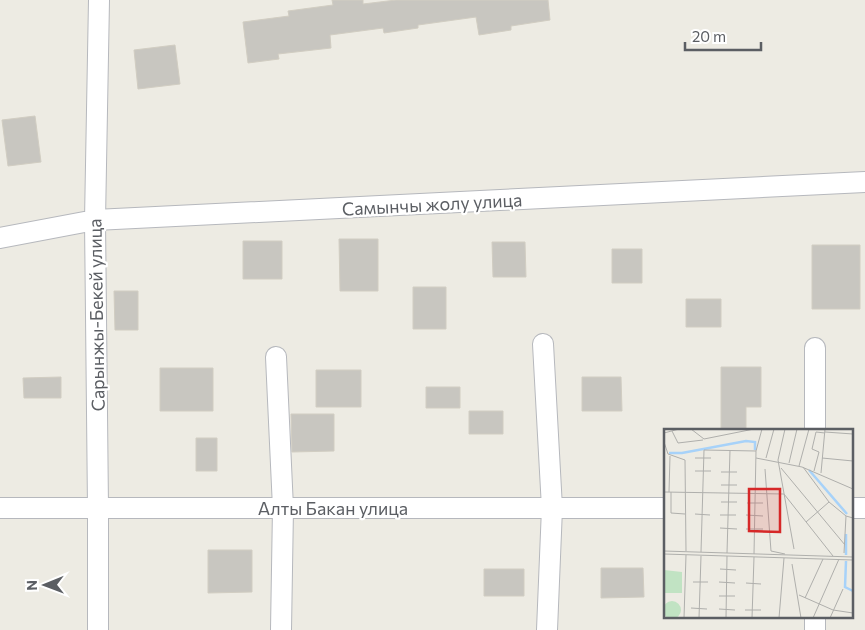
<svg xmlns="http://www.w3.org/2000/svg" width="865" height="630" font-family="Commissioner,sans-serif">
<rect width="100%" height="100%" fill="#edebe3"/>
<path fill="#c8c6c0" stroke="#d1cdc2" d="M332,0H363V4L396,0H548L550,20L511,26V30L479,35L476,17L418,25V28L384,33L383,28L330,35L331,48L278,54L279,59L248,63L243,22L289,16L288,11L333,5Z
M175,45L180,84L138,89L134,50Z
M35,116L41,162L8,166L2,120Z
M339,239H378V291H340Z
M243,241H282V279H243Z
M492,242H525L526,277H493Z
M812,245H860V309H812Z
M612,249H642V283H612Z
M413,287H446V329H413Z
M114,291H138V330H115Z
M686,299H721V327H686Z
M721,367H761V407H746V430H721Z
M160,368H213V411H160Z
M316,370H361V407H316Z
M61,377V398H24L23,378Z
M582,377H621L622,411H582Z
M426,387H460V408H426Z
M469,411H503V434H469Z
M291,414H334V451L292,452Z
M196,438H217V471H196Z
M208,550H252V592L208,593Z
M601,568H643L644,597L601,598Z
M484,569H524V596H484Z"/>
<g fill="none" stroke-linecap="round" stroke-linejoin="round">
<defs>
<path id="minor" d="M0,238L95,220L865,182
M543,344L552,508L547,630
M815,348V430
M276,357L283,508L281,630
M0,508H665
M851,508H865
M98,630V508L95,220L99,0
M815,630V616"/>
</defs>
<use href="#minor" stroke="#b6b8bd" stroke-width="22"/>
<use href="#minor" stroke="#fff" stroke-width="20"/>
</g>
<g text-anchor="middle" dominant-baseline="central" stroke-width="4.5" stroke-linejoin="round" paint-order="stroke">
<g font-size="18" fill="#5b5e63" stroke="#fff">
<text transform="translate(432 204) rotate(-3)">Самынчы жолу улица</text>
<text transform="translate(96 315) rotate(-91)">Сарынжы-Бекей улица</text>
<text x="333" y="508">Алты Бакан улица</text>
</g>
</g>
<g transform="translate(664 429)">
<rect width="189" height="189" fill="#edebe3"/>
<path d="M0,141L18,143V164H0ZM-1 181a9 9 0 1 1 18 0a9 9 0 1 1-18 0Z" fill="#c1e3c3"/>
<path fill="none" stroke="#a7d2f9" stroke-width="2.5" d="M5,24H18L82,12L91,13V21M145,41L183,85M182,126V105M182,132L181,158L189,162"/>
<path fill="none" stroke="#afafac" stroke-width="1" d="M27,0L40,10L90,0M121,0L114,31L130,120M8,2L14,14L39,11M161,3L189,5M0,4L15,0M0,13L4,25L21,31L22,122M31,29H47M92,29L138,38L189,60M102,29L110,0M158,29L189,32M125,34L133,0M135,37L145,0M139,38L165,73L182,87M117,39L181,116M101,40L107,122L121,125M31,42H47M150,42L155,23L148,20L152,3L161,4M57,43H73M157,44L161,0M57,56H73M0,63L120,65L169,127M5,63L6,27M7,63V84L21,85M57,73H73M83,74H99M31,85L46,86M56,86H72M82,86L99,87M142,93L165,73M56,99L73,100M82,100H99M0,122L189,128M37,123L40,21L92,22M63,124L66,21M180,124L182,87L189,89M0,125L189,131M90,125L92,22L98,0M128,135L137,189M56,140L72,141M29,153H44M55,153L71,154M82,154L97,155M135,166L169,181L189,184M55,167H71M141,169L159,130M27,179L43,180M55,180L71,181M81,181H97M20,189L22,126M35,189L37,127M62,189L63,127M88,189L90,128M115,189L120,129M149,189L175,130M166,189L179,160"/>
<path fill="#d62828" fill-opacity="0.15" stroke="#d62828" stroke-width="2.5" d="M85,60H116V103L85,102Z"/>
<rect width="189" height="189" fill="none" stroke="#5b5e63" stroke-width="2.5"/>
</g>
<g transform="translate(45 585) rotate(269)" stroke="#ffffff" stroke-width="4" paint-order="stroke">
<path d="M0-4L9 19L0 12L-9 19Z" fill="#5b5e63"/>
<text y="-8" font-size="14" font-weight="bold" text-anchor="middle" fill="#5b5e63">N</text>
</g>
<path d="M685 42v8h76v-8" fill="none" stroke="#5b5e63" stroke-width="2.5"/>
<text x="692" y="42" font-size="15" fill="#5b5e63" stroke="#ffffff" stroke-width="4" paint-order="stroke">20 m</text>
</svg>
